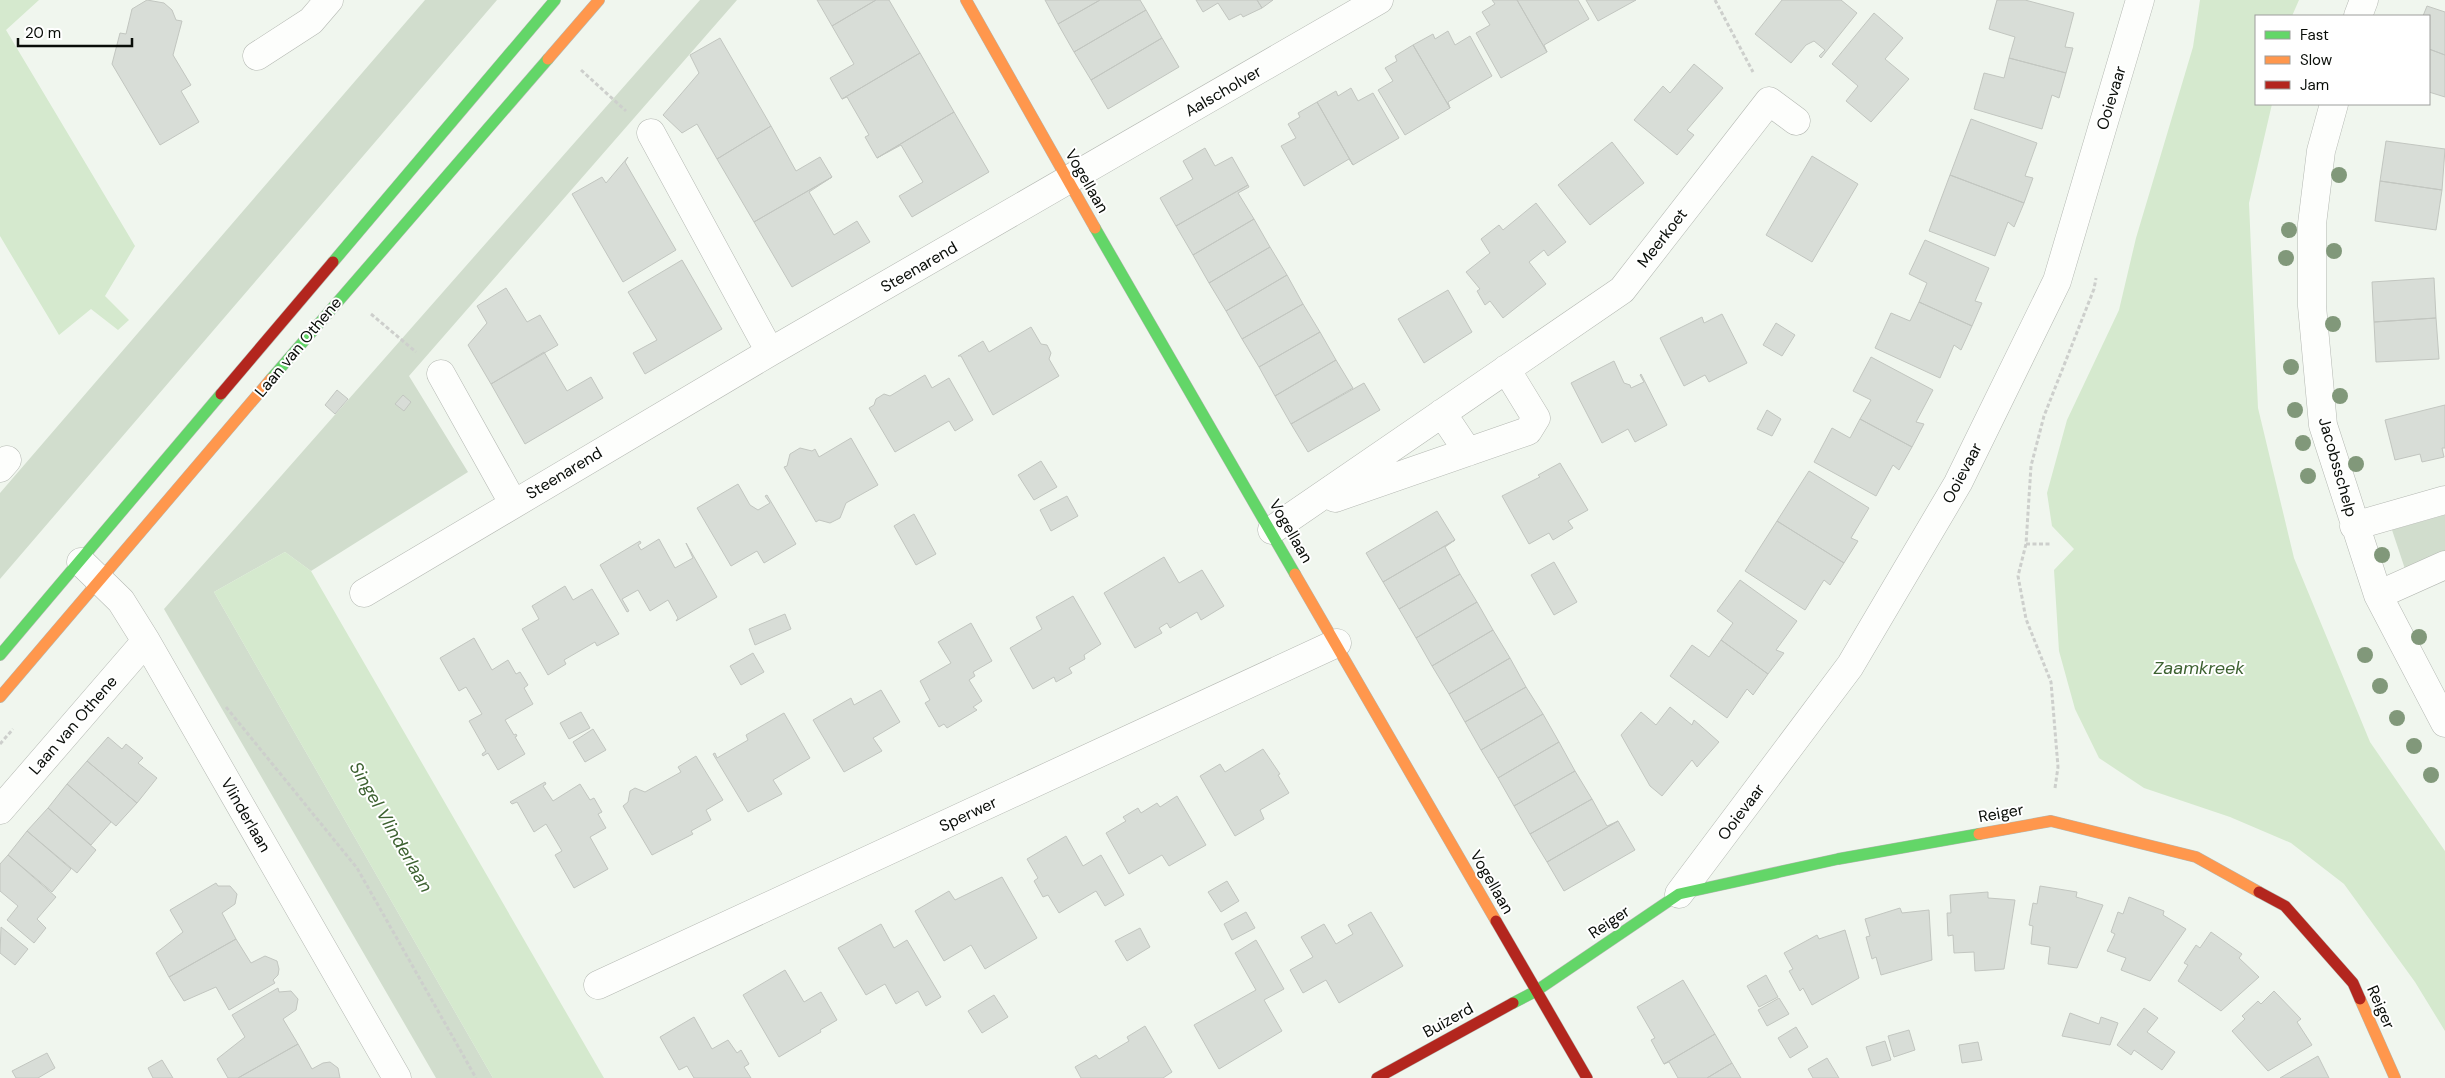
<svg xmlns="http://www.w3.org/2000/svg" width="2445" height="1078" font-family="'DM Sans',sans-serif">
<rect width="100%" height="100%" fill="#f0f6ee"/>
<path fill="#d1ddcd" d="M425,0H497L0,579V493Z
M700,0H737L409,376L468,472L311,571L285,552L214,592L493,1078H436L164,609Z
M2445,515V551L2405,569L2392,530Z"/>
<path fill="#d5e9ce" d="M0,0H39L6,30L135,246L105,296L129,320L118,330L91,309L59,335L0,236Z
M2200,0H2299L2292,16H2256V104H2272L2249,203L2258,408L2294,558L2370,742L2445,851V1031L2415,982L2344,884L2291,843L2230,817L2144,788L2099,758L2075,709L2059,651L2054,570L2074,549L2052,526L2047,493L2067,420L2119,310L2136,238L2193,47Z
M285,552L311,571L604,1078H493L214,592Z"/>
<path fill="#d8ddd7" stroke="#c2c6c0" d="M147,0L164,3L172,10L176,20L182,21L173,55L191,85L181,91L199,122L160,145L112,64L120,33L126,34L132,9Z
M817,0H876L832,26Z
M876,0H889L920,53L842,99L830,78L854,64L832,26Z
M1045,0H1100L1058,24Z
M1100,0H1140L1146,10L1074,52L1058,24Z
M1196,0H1257L1262,8L1243,17L1241,14L1229,20L1218,3L1203,12Z
M1257,0H1273L1262,8Z
M1492,0H1517L1547,52L1501,78L1476,33L1490,25L1482,12L1495,4Z
M1517,0H1578L1589,19L1544,45L1547,52Z
M1586,0H1636L1598,21Z
M1782,0H1841L1857,13L1821,58L1819,56L1825,50L1814,41L1806,45L1791,63L1755,34Z
M1997,0H2025L2074,13L2065,47L2073,48L2066,73L2009,58L2015,37L1989,29Z
M2427,6L2445,12V55L2429,49V16H2423Z
M1146,10L1162,38L1091,80L1074,52Z
M1874,13L1903,38L1885,59L1909,79L1871,122L1846,101L1858,86L1832,64Z
M1448,31L1455,45L1470,36L1492,76L1448,102L1450,108L1413,45L1433,34L1435,39Z
M720,38L771,126L717,159L697,124L682,133L663,115L699,73L690,55Z
M1162,38L1179,67L1108,109L1091,80Z
M1413,45L1450,108L1405,135L1378,90L1393,81L1385,68L1397,61L1395,56Z
M2429,49L2445,55V97L2429,92Z
M920,53L954,112L877,158L865,137L869,135L847,97L842,99Z
M2009,58L2066,73L2059,98L2052,95L2042,129L1974,109L1984,73L2004,78Z
M1694,64L1723,88L1687,130L1694,135L1677,155L1634,120L1663,86L1670,93Z
M1351,88L1358,101L1373,93L1399,138L1353,165L1317,102L1336,91L1338,96Z
M1317,102L1353,165L1349,159L1304,186L1281,146L1296,138L1288,124L1300,117L1298,113Z
M954,112L989,172L912,217L899,196L923,182L901,145L877,158Z
M1971,119L2037,143L2025,176L2033,178L2024,203L1950,175Z
M771,126L796,171L820,157L832,177L754,222L717,159Z
M2386,141L2445,149L2442,190L2380,181Z
M1612,142L1644,183L1590,225L1558,185Z
M1205,148L1215,166L1232,157L1248,185L1176,226L1160,198L1193,179L1183,161Z
M1812,156L1858,184L1812,262L1766,235Z
M628,157L625,162L676,250L623,282L572,194L602,177L606,183Z
M1950,175L2024,203L2014,227L2008,222L1995,256L1929,231Z
M832,177L809,192L834,235L857,221L870,242L792,287L754,222Z
M2380,181L2442,190L2436,230L2375,221Z
M1248,185L1249,187L1238,193L1254,219L1193,255L1176,226Z
M1536,203L1566,242L1548,256L1544,250L1529,262L1546,284L1503,318L1490,301L1485,305L1477,291L1480,289L1466,272L1490,253L1481,239L1499,225L1503,230Z
M1254,219L1270,247L1209,283L1193,255Z
M1925,240L1989,268L1975,301L1982,303L1972,326L1919,302L1927,283L1909,274Z
M1270,247L1287,275L1226,311L1209,283Z
M682,260L722,329L645,374L633,353L657,340L628,292Z
M1287,275L1303,304L1242,339L1226,311Z
M2434,278L2436,318L2374,322L2372,282Z
M506,288L527,322L540,315L558,345L491,384L468,345L487,323L477,306Z
M1448,290L1472,332L1424,363L1398,319Z
M1919,302L1972,326L1961,350L1954,345L1940,378L1875,348L1891,313L1910,321Z
M1303,304L1320,332L1259,367L1242,339Z
M1722,314L1747,363L1709,382L1705,375L1684,386L1660,338L1702,317L1704,323Z
M2436,318L2439,359L2376,362L2374,322Z
M1776,323L1795,335L1782,356L1763,345Z
M1031,327L1041,344L1047,345L1051,353L1049,359L1059,376L993,415L961,356H958L983,341L989,352Z
M1320,332L1336,360L1275,396L1259,367Z
M544,352L567,391L591,377L603,398L525,444L491,384Z
M1871,357L1933,390L1916,422L1924,424L1912,447L1860,419L1871,400L1853,391Z
M1336,360L1353,388L1291,424L1275,396Z
M1614,361L1624,383L1630,385L1631,388L1644,382L1640,375L1641,374L1667,425L1635,442L1628,429L1602,443L1571,383Z
M925,375L932,388L949,378L973,420L955,431L949,421L895,452L869,408L874,405L876,399L884,394L890,396Z
M1364,383L1380,410L1308,452L1291,424Z
M337,390L348,399L335,414L325,405Z
M403,395L411,402L404,411L395,404Z
M2445,405V448H2442L2444,457L2422,462L2420,454L2395,460L2385,420Z
M1767,410L1781,419L1772,436L1757,429Z
M1860,419L1912,447L1899,470L1893,465L1876,496L1814,462L1832,428L1850,438Z
M851,438L878,485L846,503L840,518L830,523L819,520L816,522L784,467L787,466L790,454L800,448L812,451L815,449L819,457Z
M1041,461L1057,487L1034,500L1018,475Z
M1560,463L1588,510L1568,521L1573,528L1553,540L1549,533L1529,544L1502,496L1540,477L1538,475Z
M1809,471L1869,508L1851,538L1858,541L1844,563L1777,521Z
M738,484L750,505L758,510L770,503L765,496L767,495L796,544L764,563L757,551L731,566L697,508Z
M1067,496L1078,516L1051,531L1040,510Z
M1437,511L1455,540L1383,582L1366,553Z
M914,514L936,554L916,565L894,526Z
M1777,521L1844,563L1830,585L1824,580L1805,610L1745,571Z
M659,539L675,568L693,558L686,543L717,597L676,621L678,618L668,600L650,611L638,590L622,599L629,611L627,612L600,565L640,541L641,543L638,545L641,550Z
M1455,540L1445,547L1460,574L1399,609L1383,582Z
M1164,557L1179,583L1202,570L1224,606L1201,620L1197,612L1170,628L1167,623L1159,628L1162,633L1135,648L1104,593Z
M1554,562L1577,602L1554,615L1531,575Z
M1460,574L1477,602L1416,638L1399,609Z
M1740,580L1797,621L1776,650L1784,653L1768,674L1721,640L1733,623L1717,611Z
M565,586L573,600L592,589L619,634L597,646L595,642L564,660L566,664L548,675L522,629L539,619L532,606Z
M1073,596L1101,644L1084,655L1085,659L1069,668L1072,673L1056,682L1054,677L1033,689L1010,648L1042,629L1036,617Z
M1477,602L1493,630L1432,666L1416,638Z
M785,614L791,629L755,645L749,629Z
M971,623L992,661L973,672L975,676L969,680L982,701L973,707L977,710L947,728L944,724L939,727L925,703L930,700L920,681L951,663L938,642Z
M1493,630L1510,658L1449,694L1432,666Z
M474,638L492,670L508,660L516,674L520,672L528,685L524,688L533,704L505,720L514,735L516,734L517,736L515,737L525,754L498,770L488,753L483,756L482,754L486,751L469,721L482,714L466,687L459,691L440,658Z
M1721,640L1768,674L1753,695L1747,689L1727,718L1670,676L1692,645L1709,657Z
M753,653L764,672L741,685L730,666Z
M1510,658L1526,687L1465,722L1449,694Z
M1526,687L1543,714L1481,750L1465,722Z
M881,690L900,722L873,738L882,751L844,772L813,720L851,698L854,705Z
M1670,707L1692,725L1694,720L1719,742L1697,767L1692,760L1662,796L1650,786L1621,735L1641,712L1656,725Z
M581,712L590,728L569,739L560,723Z
M784,713L810,758L773,780L782,794L748,812L713,754L715,753L717,758L748,740L746,735Z
M1543,714L1559,742L1498,778L1481,750Z
M593,729L606,750L585,762L573,742Z
M108,737L122,749L126,744L143,758L138,763L157,778L137,803L87,761Z
M1559,742L1575,771L1514,806L1498,778Z
M1263,749L1280,774L1278,775L1289,793L1260,810L1264,819L1235,836L1200,776L1220,764L1225,772Z
M696,756L723,800L706,810L711,820L691,831L693,834L652,855L623,806L628,802L630,791L635,788L645,792L681,772L678,767Z
M87,761L137,803L116,826L67,784Z
M1575,771L1592,799L1530,834L1514,806Z
M545,782L546,784L543,786L553,801L580,784L590,800L594,798L602,812L598,814L606,828L590,837L608,869L574,888L555,855L562,851L546,824L534,832L517,802L512,804L510,802Z
M67,784L111,822L91,845L48,808Z
M1177,796L1206,845L1169,866L1162,855L1129,874L1106,833L1126,821L1123,817L1138,808L1141,813L1157,803L1160,807Z
M1592,799L1607,826L1618,821L1547,862L1530,834Z
M48,808L96,850L77,873L27,831Z
M1618,821L1635,850L1564,891L1547,862Z
M27,831L71,869L52,892L8,855Z
M1066,836L1083,866L1101,855L1124,895L1105,906L1096,891L1059,913L1048,895L1043,897L1034,881L1038,878L1027,859Z
M8,855L56,897L37,919L46,928L34,943L7,920L18,906L0,891V864Z
M1002,877L1037,938L985,969L971,945L944,961L915,911L949,891L955,900Z
M1227,881L1239,901L1221,912L1208,892Z
M216,883L218,886H230L237,894L235,904L222,913L236,939L169,977L156,953L183,932L170,910Z
M2040,886L2077,892L2076,897L2103,905L2077,968L2048,964L2050,947L2031,944L2033,926L2029,925L2033,903L2037,904Z
M1988,892V898L2015,900L2004,969L1975,971L1974,952L1954,953L1953,935L1948,936L1947,913H1951L1950,895Z
M2129,897L2164,911L2163,915L2186,929L2150,981L2121,970L2126,958L2107,951L2115,934L2111,932L2118,912L2123,914Z
M1900,908L1902,913L1929,910L1932,960L1881,975L1876,957L1872,959L1866,937L1870,936L1865,919Z
M1246,912L1255,928L1232,940L1224,924Z
M1371,912L1403,966L1339,1003L1326,980L1303,993L1290,970L1313,957L1301,937L1324,924L1336,944L1353,934L1348,925Z
M881,924L894,948L907,940L941,997L926,1006L918,991L896,1004L885,984L866,995L838,948Z
M1,927L28,949L15,965L0,953Z
M1140,928L1150,947L1127,961L1115,941Z
M1845,930L1859,978L1812,1005L1803,988L1800,991L1789,971L1793,969L1784,953L1817,935L1819,939Z
M2211,932L2242,954L2239,958L2259,977L2221,1011L2178,981L2188,965L2184,963L2196,945L2200,948Z
M236,939L251,963L265,956L277,961L279,969L278,975L273,980L275,983L229,1010L216,987L184,1001L169,977Z
M1256,940L1284,989L1264,1000L1282,1031L1219,1069L1194,1025L1256,990L1235,953Z
M785,970L804,1002L821,992L837,1020L820,1030L821,1032L779,1057L743,995Z
M1766,975L1778,997L1759,1007L1747,986Z
M1683,980L1715,1034L1664,1064L1651,1040L1655,1038L1637,1007Z
M278,988L279,992L291,991L298,999L296,1010L283,1019L298,1044L238,1078H228L217,1059L245,1037L232,1015Z
M2274,991L2301,1019L2297,1022L2312,1045L2268,1071L2232,1031L2245,1019L2242,1016L2258,1001L2261,1004Z
M994,995L1008,1017L982,1033L968,1011Z
M1779,998L1789,1014L1767,1026L1758,1010Z
M2144,1008L2158,1018L2147,1032L2175,1052L2162,1070L2134,1050L2131,1055L2117,1045Z
M2070,1013L2099,1024L2101,1017L2118,1023L2110,1045L2062,1036Z
M694,1017L712,1049L728,1040L737,1053L741,1050L749,1064L744,1067L751,1078H694L687,1066L679,1070L660,1037Z
M1145,1026L1172,1072L1163,1078H1081L1075,1067L1096,1055L1099,1059L1129,1041L1127,1037Z
M1796,1027L1808,1047L1790,1058L1778,1038Z
M1909,1030L1915,1050L1894,1057L1888,1036Z
M1715,1034L1732,1063L1707,1078H1678L1669,1062L1664,1064Z
M1885,1041L1891,1060L1872,1066L1866,1047Z
M1978,1042L1982,1060L1962,1063L1959,1045Z
M298,1044L312,1069L323,1063L330,1062L338,1068L340,1078H238Z
M47,1053L55,1068L38,1078H16L12,1071Z
M2318,1056L2329,1078H2280Z
M1827,1058L1839,1078H1813L1808,1069Z
M162,1060L173,1078H153L148,1068Z
M1732,1063L1741,1078H1707Z"/>
<g fill="none" stroke-linecap="round" stroke-linejoin="round">
<defs>
<path id="street" d="M2358,16L2364,0
M257,56L311,21L329,0
M2334,104L2321,151L2312,224V306L2323,425L2378,595L2445,723
M651,133L770,352
M441,374L513,503
M1442,413L1468,452
M0,468L7,460
M1335,498L1528,431L1536,418L1506,369
M2354,526L2445,500
M1272,530L1622,290L1769,101L1796,121
M81,562L121,601L146,641L397,1078
M364,593L770,352L1379,0
M2378,595L2445,565
M0,810L146,641
M1679,894L1850,666L1958,483L2057,281L2140,0
M598,985L1337,643"/>
<path id="fast" d="M1095,228L1295,574
M333,262L555,0
M271,379L548,59
M0,655L221,394
M1513,1003L1536,991L1679,894L1838,859L1979,834"/>
<path id="slow" d="M966,0L1095,228
M548,59L599,0
M1295,574L1496,921
M0,697L271,379
M1979,834L2051,821L2196,857L2259,892
M2360,999L2395,1078"/>
<path id="jam" d="M221,394L333,262
M2259,892L2285,906L2353,983L2360,999
M1496,921L1587,1078
M1377,1078L1513,1003"/>
</defs>
<use href="#street" stroke="#b4b8b2" stroke-width="29"/>
<use href="#fast" stroke="#b4b8b2" stroke-width="12"/>
<use href="#slow" stroke="#b4b8b2" stroke-width="12"/>
<use href="#jam" stroke="#b4b8b2" stroke-width="12"/>
<path stroke="#cdcfcc" stroke-width="3" stroke-dasharray="4 2.5" stroke-linecap="butt" d="M1715,0L1753,72
M581,70L626,111
M371,314L416,352
M2026,544H2052
M226,707L357,868L476,1078
M0,744L13,729
M2055,788L2058,767L2051,682L2026,619L2018,576L2026,544L2031,466L2044,416L2094,289L2096,278"/>
<use href="#street" stroke="#fdfefc" stroke-width="28"/>
<use href="#fast" stroke="#63d668" stroke-width="11"/>
<use href="#slow" stroke="#ff974d" stroke-width="11"/>
<use href="#jam" stroke="#b3261e" stroke-width="11"/>
</g>
<g fill="#81987a">
<circle cx="2339" cy="175" r="8"/>
<circle cx="2289" cy="230" r="8"/>
<circle cx="2334" cy="251" r="8"/>
<circle cx="2286" cy="258" r="8"/>
<circle cx="2333" cy="324" r="8"/>
<circle cx="2291" cy="367" r="8"/>
<circle cx="2340" cy="396" r="8"/>
<circle cx="2295" cy="410" r="8"/>
<circle cx="2303" cy="443" r="8"/>
<circle cx="2356" cy="464" r="8"/>
<circle cx="2308" cy="476" r="8"/>
<circle cx="2382" cy="555" r="8"/>
<circle cx="2419" cy="637" r="8"/>
<circle cx="2365" cy="655" r="8"/>
<circle cx="2380" cy="686" r="8"/>
<circle cx="2397" cy="718" r="8"/>
<circle cx="2414" cy="746" r="8"/>
<circle cx="2431" cy="775" r="8"/>
</g>
<g text-anchor="middle" dominant-baseline="central" stroke-width="4" stroke-linejoin="round" paint-order="stroke">
<g font-size="16" fill="#090d08" stroke="#fff">
<text transform="translate(1223 91) rotate(-30)">Aalscholver</text>
<text transform="translate(2111 98) rotate(-73)">Ooievaar</text>
<text transform="translate(1087 181) rotate(60)">Vogellaan</text>
<text transform="translate(1662 238) rotate(-52)">Meerkoet</text>
<text transform="translate(919 267) rotate(-30)">Steenarend</text>
<text transform="translate(298 347) rotate(-50)">Laan van Othene</text>
<text transform="translate(2338 467) rotate(74)">Jacobsschelp</text>
<text transform="translate(564 473) rotate(-31)">Steenarend</text>
<text transform="translate(1962 473) rotate(-62)">Ooievaar</text>
<text transform="translate(1291 531) rotate(60)">Vogellaan</text>
<text transform="translate(73 725) rotate(-49)">Laan van Othene</text>
<text transform="translate(1741 812) rotate(-53)">Ooievaar</text>
<text transform="translate(2001 813) rotate(-10)">Reiger</text>
<text transform="translate(968 814) rotate(-25)">Sperwer</text>
<text transform="translate(246 815) rotate(60)">Vlinderlaan</text>
<text transform="translate(1492 882) rotate(60)">Vogellaan</text>
<text transform="translate(1609 922) rotate(-34)">Reiger</text>
<text transform="translate(2381 1007) rotate(66)">Reiger</text>
<text transform="translate(1448 1020) rotate(-29)">Buizerd</text>
</g>
<g font-size="18" font-style="italic" fill="#3d6231" stroke="#fff">
<text x="2199" y="668">Zaamkreek</text>
<text transform="translate(391 827) rotate(60)">Singel Vlinderlaan</text>
</g>
</g>
<rect x="2255" y="15" width="175" height="90" fill="#ffffff" stroke="#9d9e9c"/>
<rect x="2265" y="31" width="25" height="8" fill="#63d668" stroke="#9d9e9c"/>
<text x="2300" y="40" font-size="15" fill="#090d08">Fast</text>
<rect x="2265" y="56" width="25" height="8" fill="#ff974d" stroke="#9d9e9c"/>
<text x="2300" y="65" font-size="15" fill="#090d08">Slow</text>
<rect x="2265" y="81" width="25" height="8" fill="#b3261e" stroke="#9d9e9c"/>
<text x="2300" y="90" font-size="15" fill="#090d08">Jam</text>
<path d="M18 38v8h114v-8" fill="none" stroke="#090d08" stroke-width="2.5"/>
<text x="25" y="38" font-size="15" fill="#090d08" stroke="#ffffff" stroke-width="4" paint-order="stroke">20 m</text>
</svg>
